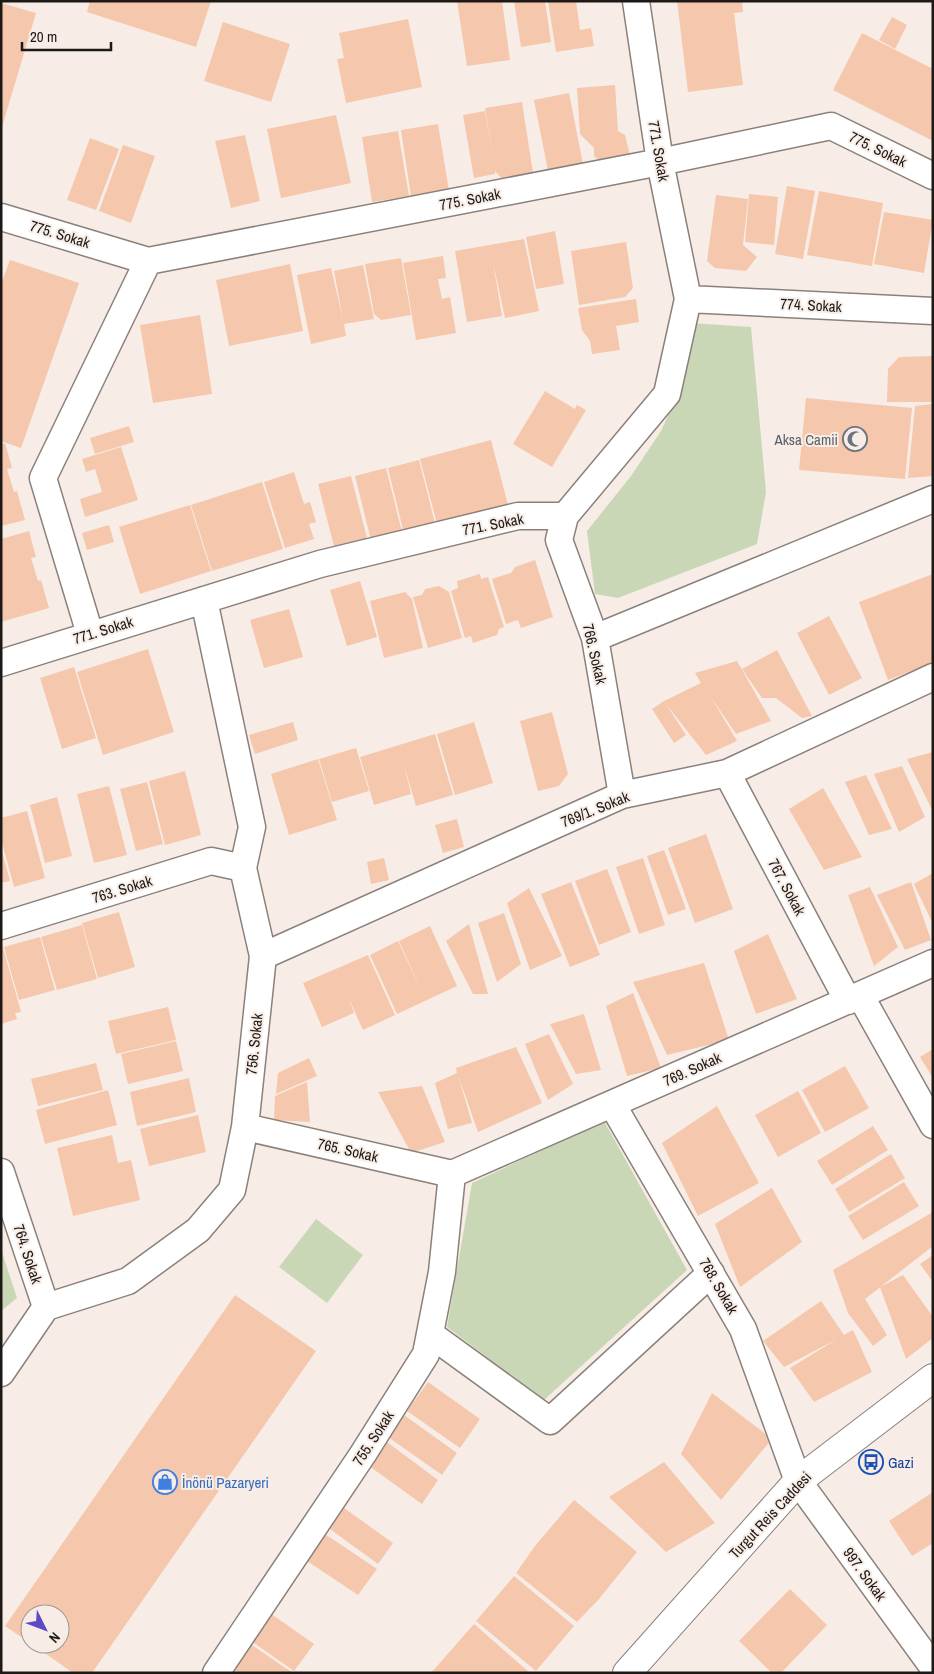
<svg xmlns="http://www.w3.org/2000/svg" width="934" height="1674" font-family="'Archivo Narrow',sans-serif">
<rect width="100%" height="100%" fill="#f8ede6"/>
<path fill="#c9d7b7" d="M691,323L751,327L766,492L757,544L618,598L595,594L587,531L631,476L661,431L684,381Z
M604,1121L687,1270L544,1400L447,1327L472,1183Z
M316,1219L363,1255L327,1303L279,1267Z
M1,1249L17,1298L1,1311Z"/>
<path fill="#f5c7ac" d="M90,1H211L196,47L87,12Z
M457,1H502L510,60L467,66Z
M514,1H545L551,42L521,47Z
M548,1H576L580,30L591,28L594,46L556,52Z
M677,1H742L743,12L734,13L743,85L688,92Z
M1,3L36,13L2,127H1Z
M892,17L907,25L895,49L879,40Z
M408,19L422,87L346,103L337,59L344,58L339,33Z
M223,22L290,44L271,102L204,81Z
M862,33L933,69V141L833,90Z
M615,85L618,131L625,135L630,155L600,161L594,156V148L580,134L577,88Z
M569,93L583,164L548,171L534,100Z
M522,102L533,173L501,178L495,171V174L474,178L463,115L485,111L494,161L485,108Z
M336,115L351,183L281,198L267,129Z
M438,124L450,197L412,203L401,130Z
M398,131L409,196L372,202L362,137Z
M245,135L260,201L231,208L215,141Z
M90,138L119,149L96,210L67,200Z
M123,145L155,156L131,223L99,211Z
M787,186L815,191L803,259L775,254Z
M819,191L883,203L872,266L807,255Z
M749,194L778,197L774,245L745,242Z
M716,195L748,199L743,245L757,257L746,271L715,268L707,261Z
M884,212L933,220L924,273L874,264Z
M555,231L564,284L536,289L526,237Z
M524,239L539,311L505,318L493,262L502,316L467,322L455,251Z
M626,242L633,288L625,297L579,305L571,251Z
M443,256L446,278L438,279L442,299L450,297L456,333L416,340L403,263Z
M401,258L411,315L381,320L374,314L365,264Z
M10,260L79,283L21,448L1,441V284Z
M290,264L303,331L229,346L216,280Z
M363,265L374,319L344,324L346,336L311,344L297,275L331,268L343,320L334,271Z
M636,299L639,322L616,326L620,350L592,354L590,341L582,330L578,308Z
M200,315L212,394L153,403L140,325Z
M933,356V402H887L888,369L899,357Z
M545,391L575,409L577,405L586,410L552,467L513,444Z
M806,398L912,408L905,479L799,470Z
M933,404V476L908,478L915,406Z
M129,426L134,442L95,454L90,438Z
M491,440L508,505L437,524L420,459Z
M5,443L12,468L7,469L14,492L17,491L25,520L1,526V444Z
M121,447L138,500L85,517L80,499L102,492L95,469L86,472L82,459Z
M419,460L436,527L404,534L388,468Z
M386,468L403,536L372,544L355,476Z
M294,472L304,504L310,502L316,522L309,524L314,539L285,548L264,482Z
M351,476L369,546L336,554L318,484Z
M262,482L283,549L212,571L191,505Z
M190,505L211,571L140,594L119,527Z
M109,525L114,542L87,550L82,533Z
M29,531L36,557L31,558L38,581L41,580L49,608L1,622V539Z
M535,560L553,617L521,628L518,620L506,624L492,579L511,573L515,567Z
M480,574L481,579L488,577L504,627L499,629L497,635L473,643L471,636L465,638L451,591L458,588L457,581Z
M933,574V663L888,680L859,602Z
M360,581L377,637L347,646L330,590Z
M439,586L449,592L462,638L428,648L413,597L422,595L425,589Z
M405,592L412,599L423,648L384,658L370,601Z
M289,609L303,657L264,668L250,620Z
M829,616L862,678L829,695L797,633Z
M148,649L174,732L103,755L77,672Z
M777,650L812,716L802,718L776,698H762L742,669Z
M737,661L771,721L736,734L711,697L737,741L706,755L666,704L686,735L674,743L652,709L664,701L701,683L695,673Z
M74,667L96,738L62,749L40,678Z
M552,712L568,774L559,786L538,791L520,721Z
M293,722L298,740L255,754L249,735Z
M474,722L493,783L455,795L437,734Z
M435,734L453,795L416,806L404,765L411,794L374,805L360,757Z
M356,748L369,791L332,802L319,759Z
M933,752V812L907,759Z
M318,759L337,820L289,835L271,774Z
M902,766L925,817L899,832L874,774Z
M185,771L201,835L165,845L149,781Z
M866,775L892,829L869,835L845,782Z
M147,782L163,844L136,851L120,789Z
M109,786L127,855L94,863L77,794Z
M823,788L862,857L824,870L789,809Z
M57,797L72,856L45,863L30,805Z
M27,811L45,878L14,887L1,839V818Z
M457,819L464,847L443,853L435,825Z
M706,834L733,909L695,923L668,848Z
M1,848L10,881L1,883Z
M664,850L686,909L668,915L647,856Z
M384,858L389,880L371,884L367,862Z
M643,858L665,925L639,934L616,867Z
M607,869L631,932L599,945L575,881Z
M933,873V924L914,884Z
M571,882L600,955L570,967L541,894Z
M911,882L931,940L905,950L877,895Z
M870,887L898,947L874,966L848,895Z
M529,888L562,956L530,970L507,903Z
M119,912L135,967L98,978L82,923Z
M504,913L521,964L497,982L478,923Z
M469,924L488,994H473L446,941Z
M82,925L97,979L57,990L41,937Z
M430,926L457,986L397,1014L370,955L398,941L422,992L399,941Z
M768,934L797,999L756,1014L734,951Z
M40,937L55,990L19,1000L4,947Z
M2,944L21,1012L15,1013L17,1019L1,1024Z
M368,955L395,1015L363,1030L349,999L354,1013L322,1027L303,983Z
M704,963L729,1040L667,1055L633,982Z
M633,993L661,1068L627,1076L606,1006Z
M168,1007L176,1040L116,1054L108,1021Z
M584,1014L601,1070L576,1074L550,1024Z
M549,1034L573,1084L548,1100L525,1044Z
M176,1041L183,1071L128,1084L121,1054Z
M516,1047L542,1103L478,1132L458,1075L472,1123L448,1129L435,1083L457,1073L456,1068Z
M933,1049V1078L920,1057Z
M309,1058L317,1076L276,1094L278,1073Z
M96,1063L103,1090L38,1106L31,1079Z
M845,1066L869,1108L825,1132L802,1090Z
M189,1078L196,1112L137,1126L130,1092Z
M307,1082L310,1122L274,1120L275,1096Z
M422,1086L445,1142L411,1153L378,1092Z
M108,1090L117,1125L45,1144L36,1110Z
M798,1091L821,1133L778,1157L755,1115Z
M717,1106L759,1183L698,1216L662,1143Z
M198,1115L206,1152L149,1166L140,1129Z
M873,1126L888,1150L832,1185L817,1161Z
M112,1135L118,1163L131,1160L140,1200L73,1216L57,1148Z
M891,1154L905,1178L849,1212L835,1189Z
M904,1182L919,1206L863,1240L848,1216Z
M772,1188L802,1242L740,1287L715,1224Z
M933,1212V1246L865,1299L887,1335L873,1346L848,1313L833,1270Z
M933,1255V1282L920,1264Z
M903,1275L933,1317V1338L906,1359L880,1287Z
M235,1295L316,1351L92,1673H73L32,1644H60V1614H30V1643L5,1626Z
M821,1301L844,1335L853,1330L872,1372L814,1402L790,1368L837,1339L784,1367L763,1341Z
M428,1382L480,1419L460,1448L407,1411Z
M712,1393L772,1439L721,1500L681,1454Z
M404,1415L457,1453L442,1475L388,1437Z
M387,1442L438,1480L422,1504L369,1466Z
M664,1462L715,1523L666,1552L609,1497Z
M933,1492V1543L912,1556L889,1521Z
M574,1500L637,1552L599,1599L577,1622L516,1573L535,1546Z
M344,1508L393,1543L378,1564L330,1529Z
M325,1534L377,1569L358,1595L307,1561Z
M514,1576L574,1626L536,1671L476,1621Z
M790,1589L827,1625L781,1673H772L739,1641Z
M270,1613L314,1644L294,1671L251,1641Z
M474,1624L530,1673H431Z
M249,1643L293,1673H238L232,1668Z"/>
<g fill="none" stroke-linecap="round" stroke-linejoin="round">
<defs>
<path id="street" d="M1,217L148,261L660,162L831,126L933,176
M688,299L933,311
M565,516L559,540L595,638L622,795
M90,634L43,478L148,261
M595,638L933,499
M1,663L320,564L518,516H565L667,394L688,299L660,162L636,1
M727,773L848,1001
M1,926L211,861L243,868
M263,956L622,795L727,773L933,677
M860,995L933,1125
M612,1104L743,1329L798,1481L933,1667
M245,1127L452,1174
M1,1172L46,1307
M452,1174L933,963
M430,1334L550,1421L711,1273
M1,1373L46,1307L128,1281L198,1230L232,1190L245,1127L263,956L243,868L252,827L204,600
M216,1673L363,1454L426,1354L442,1272L452,1174"/>
<path id="secondary" d="M627,1673L798,1481L933,1378"/>
</defs>
<use href="#street" stroke="#8b817b" stroke-width="29"/>
<use href="#secondary" stroke="#8b817b" stroke-width="30"/>
<use href="#street" stroke="#fff" stroke-width="26"/>
<use href="#secondary" stroke="#fff" stroke-width="28"/>
</g>
<defs>
<symbol id="mosque-ring" viewBox="-11 -11 22 22"><circle r="9.5" fill="#f8ede6" stroke="#6b7280" stroke-width="1.5"/><path d="M3.5-4.9A6 6 0 1 0 3.5 4.9A5 5 0 1 1 3.5-4.9Z" fill="#6b7280"/></symbol>
<symbol id="bus-ring" viewBox="-11 -11 22 22"><circle r="9.5" fill="#f8ede6" stroke="#1a4fb4" stroke-width="1.5"/><path d="M-5-6H5V4H4V6H2V4H-2V6H-4V4H-5ZM-3.5-4V0h7V-4ZM-3.5 1.2v1.5H-2V1.2ZM2 1.2v1.5H3.5V1.2Z" fill="#1a4fb4"/></symbol>
<symbol id="shop-ring" viewBox="-11 -11 22 22"><circle r="9.5" fill="#f8ede6" stroke="#3f7fe0" stroke-width="1.5"/><path d="M-5-2.5h2.3a2.7 3.5 0 0 1 5.4 0H5L5.5 6h-11ZM-1.5-2.5h3a1.5 2.3 0 0 0-3 0Z" fill="#3f7fe0"/></symbol>
</defs>
<g fill-rule="evenodd">
<use href="#mosque-ring" x="841" y="425" width="28" height="28"/>
<use href="#bus-ring" x="857" y="1448" width="28" height="28"/>
<use href="#shop-ring" x="151" y="1468" width="28" height="28"/>
</g>
<g text-anchor="middle" dominant-baseline="central" stroke-width="4" stroke-linejoin="round" paint-order="stroke">
<g font-size="15" fill="#1d1917" stroke="#f8ede6">
<text transform="translate(878 149) rotate(26)">775. Sokak</text>
<text transform="translate(659 151) rotate(80)">771. Sokak</text>
<text transform="translate(470 199) rotate(-11)">775. Sokak</text>
<text transform="translate(60 234) rotate(17)">775. Sokak</text>
<text transform="translate(811 305) rotate(3)">774. Sokak</text>
<text transform="translate(493 524) rotate(-11)">771. Sokak</text>
<text transform="translate(103 630) rotate(-17)">771. Sokak</text>
<text transform="translate(595 654) rotate(77)">766. Sokak</text>
<text transform="translate(595 809) rotate(-22)">769/1. Sokak</text>
<text transform="translate(787 887) rotate(62)">767. Sokak</text>
<text transform="translate(122 889) rotate(-17)">763. Sokak</text>
<text transform="translate(254 1044) rotate(-84)">756. Sokak</text>
<text transform="translate(692 1069) rotate(-24)">769. Sokak</text>
<text transform="translate(348 1150) rotate(13)">765. Sokak</text>
<text transform="translate(28 1254) rotate(72)">764. Sokak</text>
<text transform="translate(719 1286) rotate(60)">768. Sokak</text>
<text transform="translate(373 1438) rotate(-57)">755. Sokak</text>
<text transform="translate(770 1515) rotate(-47)">Turgut Reis Caddesi</text>
<text transform="translate(865 1574) rotate(54)">997. Sokak</text>
</g>
<g font-size="15" fill="#5b616d" stroke="#f8ede6" text-anchor="end">
<text x="838" y="439">Aksa Camii</text>
</g>
<g font-size="15" fill="#164399" stroke="#f8ede6" text-anchor="start">
<text x="888" y="1462">Gazi</text>
</g>
<g font-size="15" fill="#366cbe" stroke="#f8ede6" text-anchor="start">
<text x="182" y="1482">İnönü Pazaryeri</text>
</g>
</g>
<rect width="934" height="1674" fill="none" stroke="#1d1917" stroke-width="5"/>
<g transform="translate(45 1629) rotate(132)"><circle r="24" fill="#f8ede6" stroke="#a09893"/>
<path d="M0-4L9 19L0 12L-9 19Z" fill="#5c4bc4"/>
<text y="-8" font-size="14" font-weight="bold" text-anchor="middle" fill="#1d1917">N</text>
</g>
<path d="M22 42v8h89v-8" fill="none" stroke="#1d1917" stroke-width="2.5"/>
<text x="30" y="42" font-size="15" fill="#1d1917" stroke="#f8ede6" stroke-width="4" paint-order="stroke">20 m</text>
</svg>
